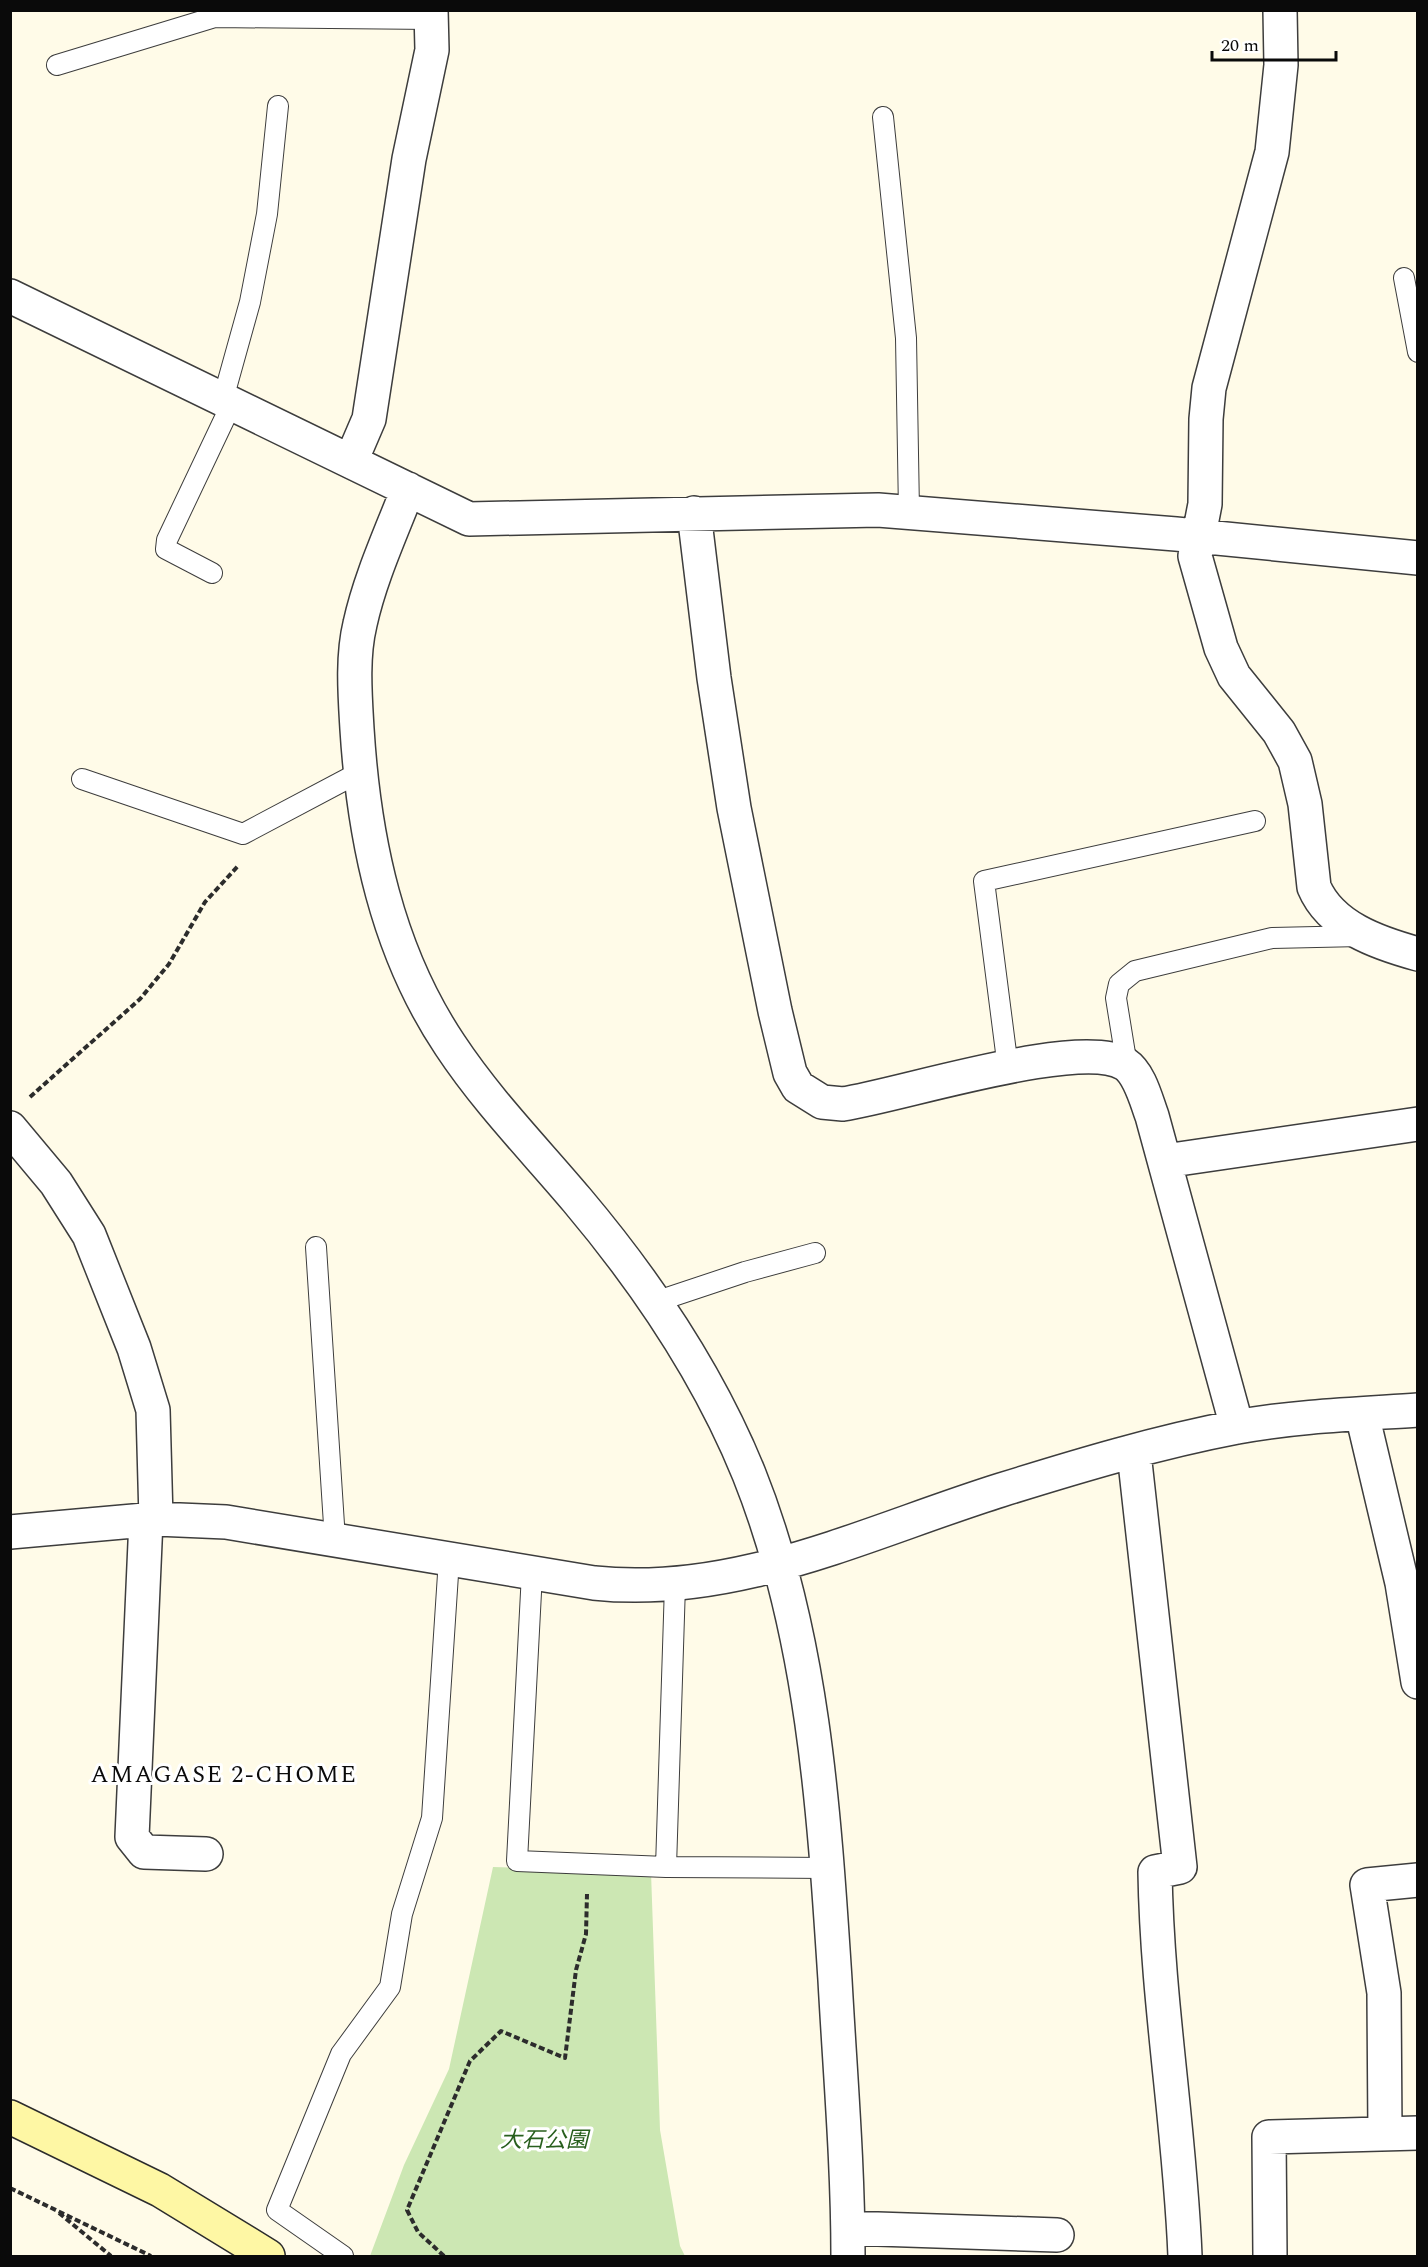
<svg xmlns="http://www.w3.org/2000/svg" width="1428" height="2267" font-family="Spectral,'Noto Sans JP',serif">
<rect width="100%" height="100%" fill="#fffbe8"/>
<path fill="#cce7b3" d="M493,1867L651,1872L660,2130L680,2246L685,2256H370L404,2165L449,2069Z"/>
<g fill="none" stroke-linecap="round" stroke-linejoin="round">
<defs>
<path id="lane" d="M57,65L215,17L432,19
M883,117L906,338L909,511
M1404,278L1418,352
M223,399L250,302L267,214L278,106
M212,573L166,549L167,540L232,403
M82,779L243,834L360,772
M1127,1066L1116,998L1119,984L1135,971L1272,938L1361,936
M1008,1068L984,881L1255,821
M316,1247L335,1540
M655,1302L745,1272L815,1253
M532,1573L517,1861L666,1867L827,1868
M666,1867L675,1585
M343,2256L277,2210L341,2054L390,1987L402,1914L432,1818L449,1559"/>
<path id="street" d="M1280,10L1281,65L1272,152L1209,388L1206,419L1205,504L1195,556L1221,648L1234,676L1279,732L1295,761L1305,804L1314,887C1331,927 1378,943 1418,954
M10,296L469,519L878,510L1176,534L1418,558
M351,461L369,419L409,159L432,50L431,10
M408,489C391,533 370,578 360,624C352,657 355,695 357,729C364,840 387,951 450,1045C487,1101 534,1149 577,1200C647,1283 708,1373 749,1474C813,1634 824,1810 835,1980C840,2072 848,2164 848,2256
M694,513L714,678L734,808L775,1011L790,1073L798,1087L822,1102L843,1104C902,1095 1080,1037 1125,1064C1140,1074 1146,1100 1152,1116L1237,1427
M10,1128L56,1183L89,1235L134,1348L153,1410L156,1519
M1165,1161L1418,1124
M1362,1414L1402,1583L1418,1682
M1134,1453L1180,1867L1155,1872C1157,2001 1180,2128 1185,2256
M146,1520L132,1837L144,1852L206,1854
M10,1532L156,1519L226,1522L594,1583C737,1598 867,1532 1001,1490C1078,1466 1158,1442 1237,1427C1296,1416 1358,1414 1418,1410
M1385,2134L1384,1993L1367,1885L1418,1880
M848,2228L1057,2235
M1270,2256L1269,2137L1418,2133"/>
<path id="secondary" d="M10,2117L160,2190L268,2256"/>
</defs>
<use href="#lane" stroke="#3d3d3d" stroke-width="22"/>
<use href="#street" stroke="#3d3d3d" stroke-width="36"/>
<use href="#secondary" stroke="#2c2c2c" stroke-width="36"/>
<path stroke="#2c2c2c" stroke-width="4" stroke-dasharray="6 3" stroke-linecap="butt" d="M30,1097L140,999L169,964L205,902L238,866
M10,2188L151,2256
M59,2213L111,2256
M444,2256L418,2232L407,2210L470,2061L501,2031L565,2058L576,1970L586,1934L587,1894"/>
<use href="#lane" stroke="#fff" stroke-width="20"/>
<use href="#street" stroke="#fff" stroke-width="33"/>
<use href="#secondary" stroke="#fef7a4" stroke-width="33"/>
</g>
<g text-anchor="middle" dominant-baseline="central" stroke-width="6" stroke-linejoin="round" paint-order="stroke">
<g font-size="22" font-style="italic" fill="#285f1d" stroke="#fff">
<text x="544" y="2140">大石公園</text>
</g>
<g font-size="24" letter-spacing="1.5" fill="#0a0a0a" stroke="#fff">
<text x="224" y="1775">AMAGASE 2-CHOME</text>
</g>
</g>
<rect width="1428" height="2267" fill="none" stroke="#0a0a0a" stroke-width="24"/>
<path d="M1212 51v9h124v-9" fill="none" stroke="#0a0a0a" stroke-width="3"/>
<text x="1221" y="51" font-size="18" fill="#0a0a0a" stroke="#ffffff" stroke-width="4.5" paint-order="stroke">20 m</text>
</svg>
